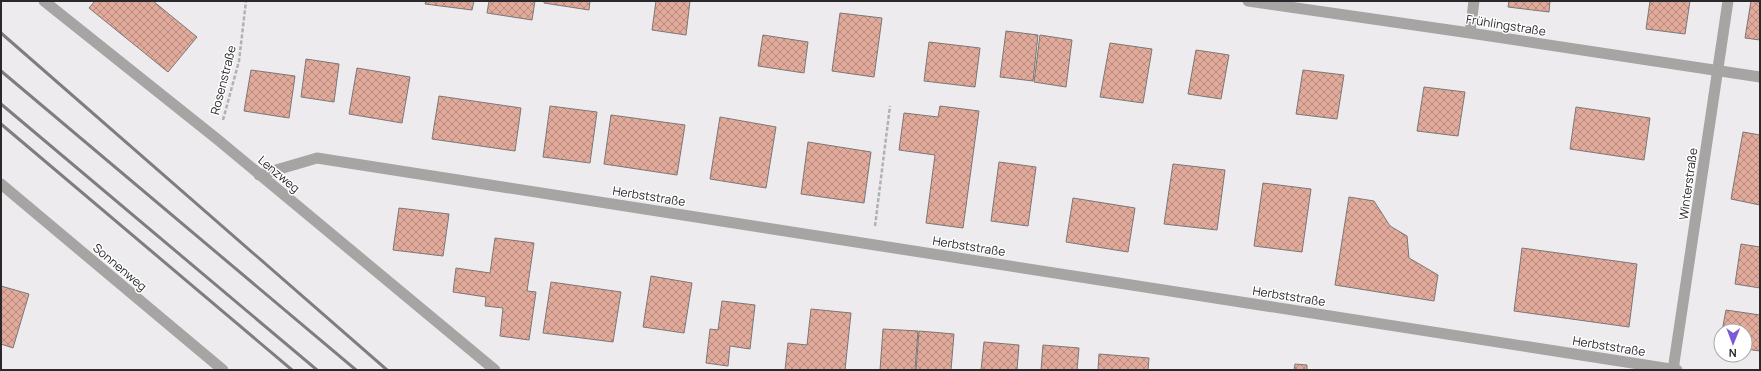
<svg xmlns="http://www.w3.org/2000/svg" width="1761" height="371" font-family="Manrope,sans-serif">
<defs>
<pattern id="building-cross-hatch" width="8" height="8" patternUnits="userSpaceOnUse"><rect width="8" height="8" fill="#e1aa9b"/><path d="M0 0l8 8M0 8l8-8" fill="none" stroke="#b68a7f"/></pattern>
</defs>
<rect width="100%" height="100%" fill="#eeebef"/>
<path fill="url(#building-cross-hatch)" stroke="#7b7776" d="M95,1H153L197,37L168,72L89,8Z
M426,1H474L472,10L425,4Z
M489,1H535L532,20L487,13Z
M544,1H590L589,10L544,3Z
M656,1H690L686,35L652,30Z
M1509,1H1550L1549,12L1508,7Z
M1650,1H1690L1685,34L1646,29Z
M1751,1L1760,2V40L1745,38Z
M840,13L882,18L874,77L832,71Z
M1006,31L1038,35L1033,81L1000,77Z
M763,35L808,42L804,73L758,66Z
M1040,35L1072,40L1066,87L1034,82Z
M929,42L980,48L975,87L924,81Z
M1110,43L1152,49L1143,103L1100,97Z
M1196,50L1229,55L1221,99L1188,94Z
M306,59L339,64L334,102L301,97Z
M357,68L410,77L402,123L349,114Z
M251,70L295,76L289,118L244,111Z
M1303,70L1344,75L1337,119L1296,114Z
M1424,87L1465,92L1458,136L1417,131Z
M439,96L521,108L515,151L432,139Z
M550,106L597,112L590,163L543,157Z
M940,106L979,111L963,228L926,223L935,155L899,150L904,113L938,117Z
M1576,107L1650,118L1644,160L1570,149Z
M611,115L685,125L677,175L604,164Z
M720,117L776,127L766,188L710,179Z
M1743,132L1760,135V205L1731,199Z
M808,142L871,152L864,203L801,194Z
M999,162L1036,167L1028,226L991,221Z
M1173,164L1225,170L1217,230L1164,224Z
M1263,183L1311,189L1302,252L1254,246Z
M1349,197L1374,201L1390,226L1407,236L1409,258L1438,275L1434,301L1335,285Z
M1073,198L1135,208L1128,252L1066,242Z
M399,208L449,214L443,256L393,250Z
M495,238L534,243L527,291L536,292L529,340L500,336L503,308L485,306L486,297L453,292L456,268L490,273Z
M1741,244L1760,247V288L1735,284Z
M1522,248L1637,264L1629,327L1514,311Z
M651,276L692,283L684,333L643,327Z
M551,282L621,292L613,342L543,333Z
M1,286L29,294L13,348L1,344Z
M722,301L755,305L750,349L730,346L728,366L706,363L710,329L718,330Z
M811,309L851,313L845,370H785L788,343L807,345Z
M1726,310L1760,315V351L1745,349V331H1722Z
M883,329L918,331L915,370H880Z
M919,331L954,334L951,370H916Z
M984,342L1019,345L1017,370H981Z
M1043,345L1079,348L1077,370H1041Z
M1099,354L1149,358L1148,370H1098Z
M1295,364L1307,365V370H1294Z"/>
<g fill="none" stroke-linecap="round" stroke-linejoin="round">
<path stroke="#b3b0b4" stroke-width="2.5" stroke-dasharray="4 2" stroke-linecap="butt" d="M223,120L239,61L246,1
M875,226L890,106"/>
<path stroke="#a7a5a4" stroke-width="11" d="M44,1L217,139L495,370
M1248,1L1470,33L1760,77
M1470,33L1474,1
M259,175L317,158L1677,370
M1,184L223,370
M1673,370L1728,1"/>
<path stroke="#7f7d80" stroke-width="3" d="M1,33L387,370
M1,71L356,370
M1,104L317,370
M1,124L292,370"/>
</g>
<g text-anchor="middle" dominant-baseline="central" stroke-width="3" stroke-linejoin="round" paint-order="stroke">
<g font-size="12" fill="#29282a" stroke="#fff">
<text transform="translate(1506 25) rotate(9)">Frühlingstraße</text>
<text transform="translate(223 80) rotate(-76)">Rosenstraße</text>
<text transform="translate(279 174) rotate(40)">Lenzweg</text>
<text transform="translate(1688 184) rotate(-82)">Winterstraße</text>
<text transform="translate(649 196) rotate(9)">Herbststraße</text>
<text transform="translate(969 246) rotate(9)">Herbststraße</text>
<text transform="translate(120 267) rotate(40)">Sonnenweg</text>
<text transform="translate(1289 296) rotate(9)">Herbststraße</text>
<text transform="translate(1609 346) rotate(9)">Herbststraße</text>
</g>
</g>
<rect width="1761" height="371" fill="none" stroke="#29282a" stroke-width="4"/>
<g transform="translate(1733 343) rotate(181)"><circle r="19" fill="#ffffff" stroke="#a9a9aa"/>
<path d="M0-3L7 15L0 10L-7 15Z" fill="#7b5bd5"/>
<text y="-6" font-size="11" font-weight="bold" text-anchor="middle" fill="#29282a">N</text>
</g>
</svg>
